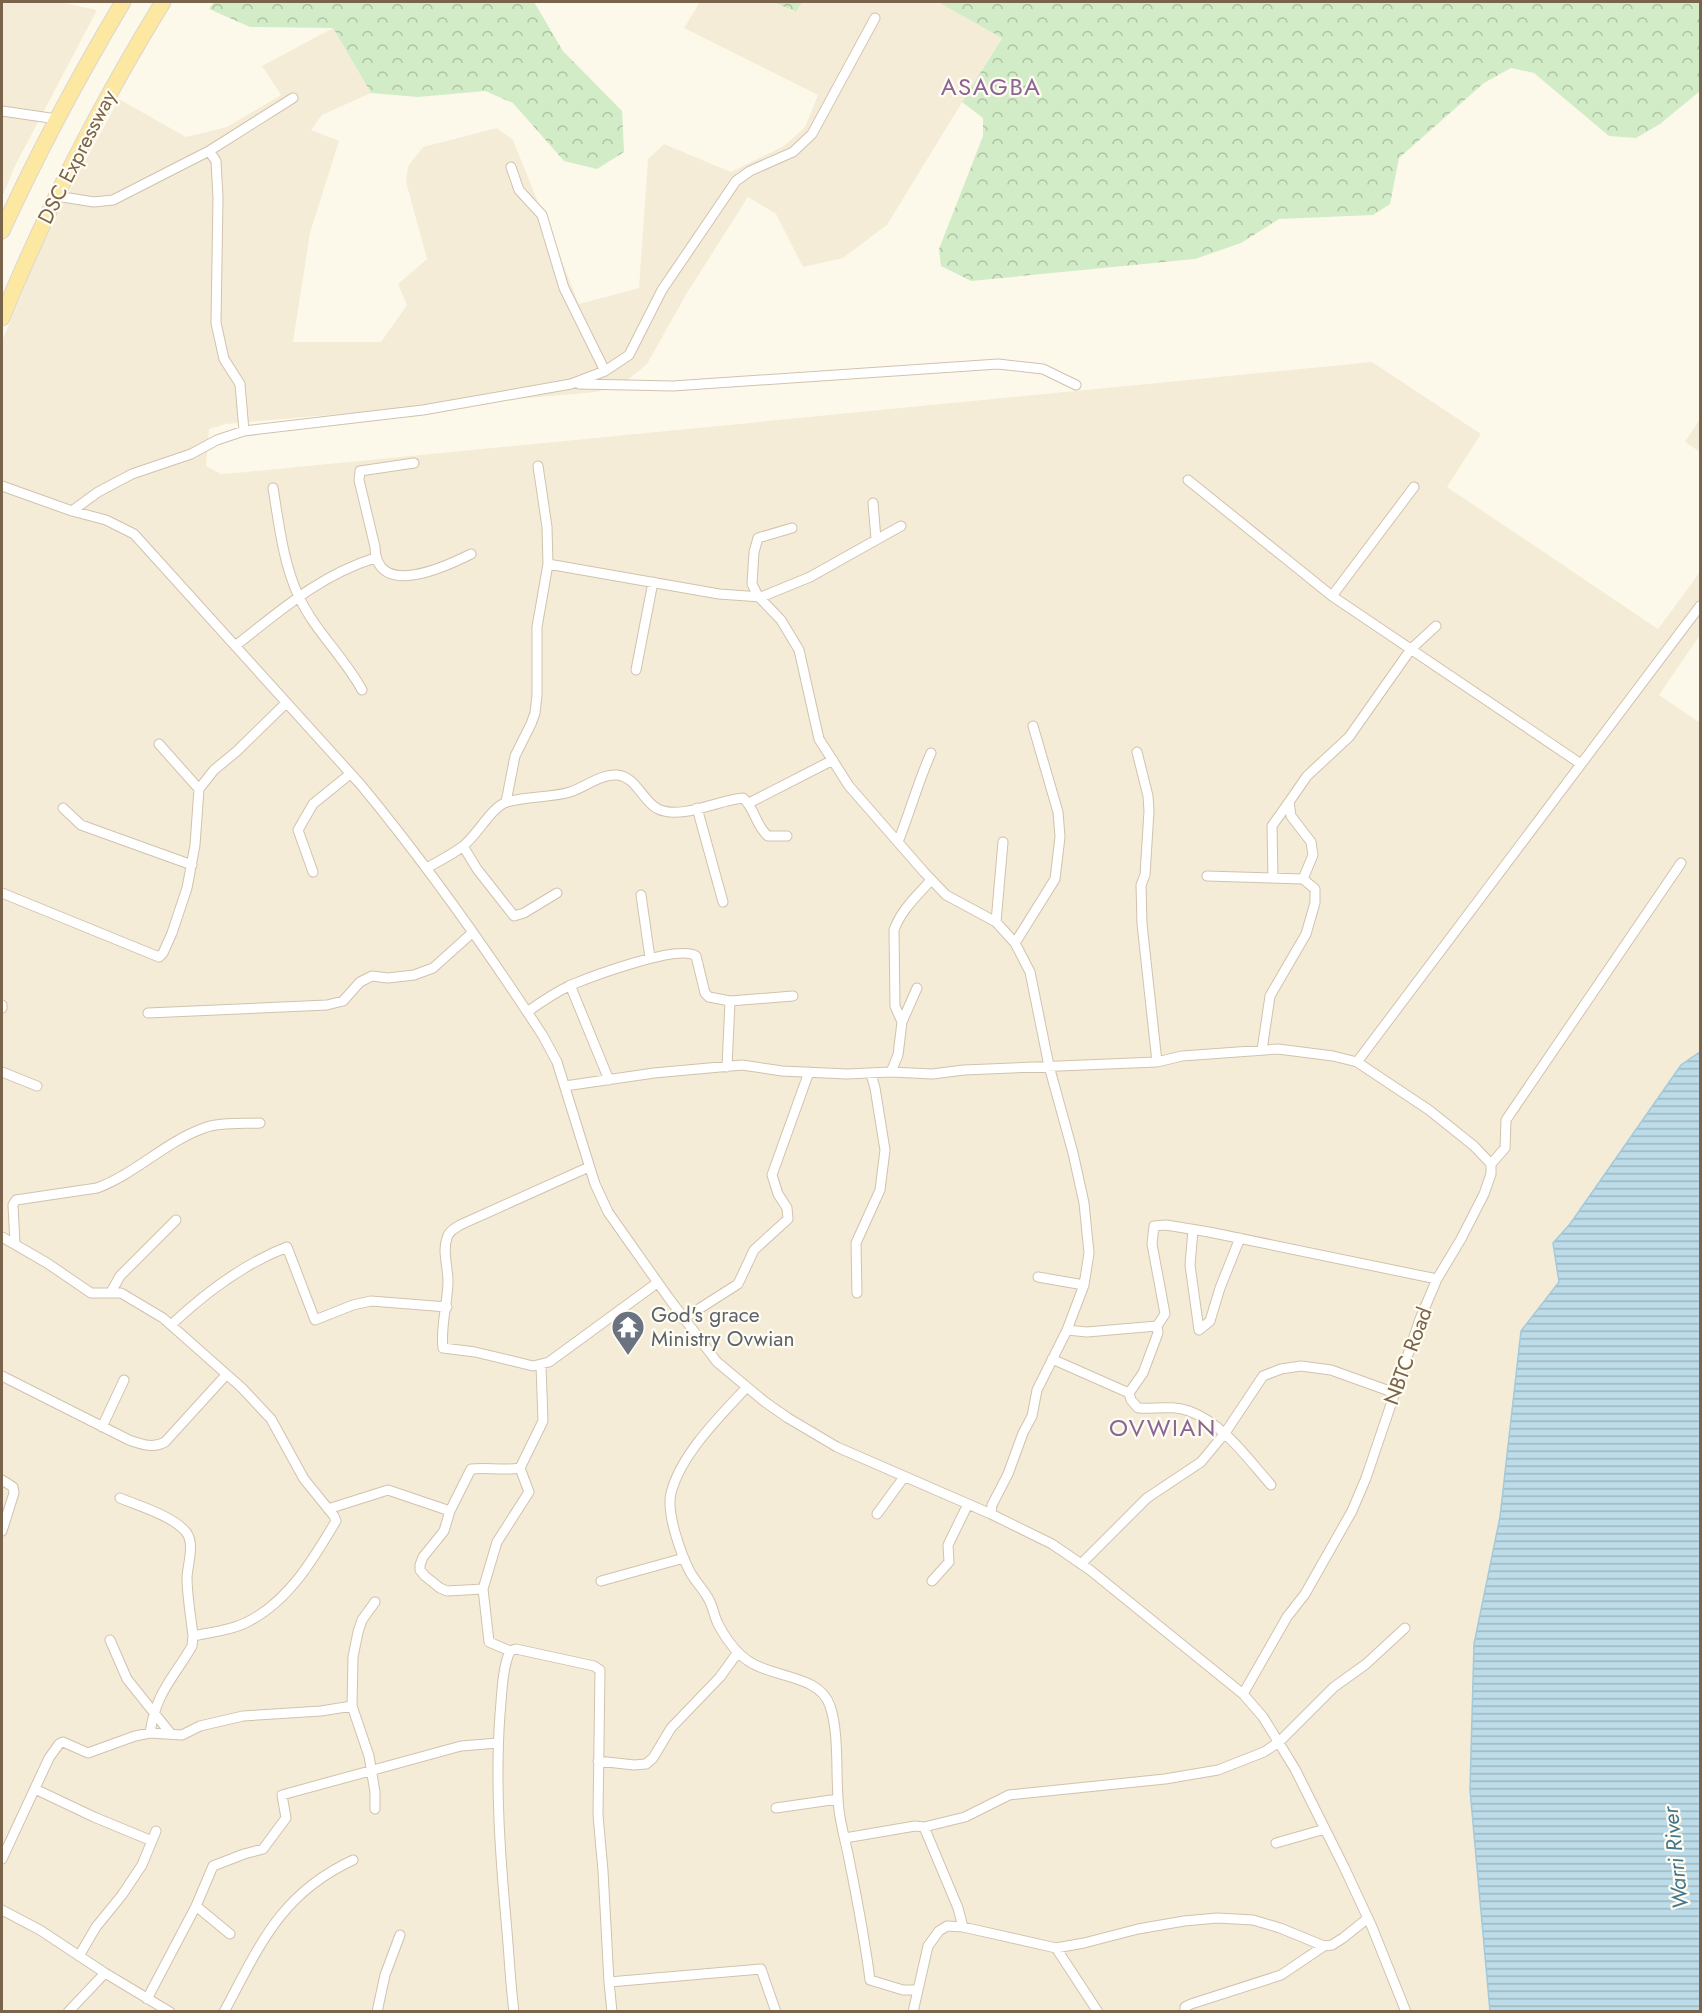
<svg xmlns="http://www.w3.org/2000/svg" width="1702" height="2013" font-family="Jost,sans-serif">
<defs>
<pattern id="forest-crowns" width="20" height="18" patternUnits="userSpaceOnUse" patternTransform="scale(1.5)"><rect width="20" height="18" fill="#d1ecc7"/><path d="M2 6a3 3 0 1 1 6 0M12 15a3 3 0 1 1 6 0" fill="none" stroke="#afc3a4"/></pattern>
<pattern id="water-rules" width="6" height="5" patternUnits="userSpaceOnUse" patternTransform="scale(1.5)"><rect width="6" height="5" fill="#bddce9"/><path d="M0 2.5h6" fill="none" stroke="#9fb6bf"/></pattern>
</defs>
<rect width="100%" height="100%" fill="#fdf9ea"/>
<path fill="#f5ecd8" d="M2,2H60L97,10L15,166L2,197Z
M700,2H773L795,12L802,2H938L1002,37L887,225L843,258L803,267L776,214L748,197L687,293L647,364L624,383L597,392L226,424L209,429L206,466L221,474L246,472L1372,362L1481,434L1447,487L1658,629L1700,572V635L1659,695L1700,723V1052L1681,1065L1570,1224L1553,1243L1560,1282L1521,1331L1500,1517L1474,1644L1470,1790L1490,2011H2V341L38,255L75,180L119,99L186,137L227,127L281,95L262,66L333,28L371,93L322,115L311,130L339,141L310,233L293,342H381L407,305L398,284L427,259L406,182L408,166L423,147L497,128L513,140L579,304L639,288L648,159L664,144L731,172L784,146L805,127L818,95L684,28Z
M1700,419V452L1685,442Z"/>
<path fill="url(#forest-crowns)" d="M214,2H534L563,51L622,111L624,152L597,169L564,161L513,103L485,91L418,97L371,93L333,28L250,27L209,9Z
M773,2H802L796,12Z
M938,2H1700V91L1660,124L1636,138L1609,136L1534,73L1511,68L1484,83L1399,158L1390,204L1373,215L1279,219L1241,243L1195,259L971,281L941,266L939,249L983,136V118L962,102L1002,38Z"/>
<path fill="url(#water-rules)" stroke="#a2cadb" stroke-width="1.5" d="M1700,1052V2011H1490L1470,1790L1474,1644L1500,1517L1521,1331L1559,1282L1553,1243L1570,1224L1681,1065Z"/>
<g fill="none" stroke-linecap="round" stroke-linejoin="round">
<defs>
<path id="street" d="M2,111L57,119
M209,151L216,161L218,198L216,323L224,359L240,384L244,431
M511,167L519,190L542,215L564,288L605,371
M56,196L94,202L113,200L209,151L293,98
M579,384L673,386L998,364L1043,369L1076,385
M414,463L360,471L359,480L375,547C376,599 445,567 471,554
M1188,480L1332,596L1581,764
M2,486L72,511L106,520L134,534L361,785C427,865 487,950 543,1036L557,1062L595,1184L608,1212L668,1297L717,1362L765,1402L788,1418L837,1447L991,1514L1052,1544L1090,1570L1143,1613L1243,1694L1263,1717L1295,1769L1344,1867L1372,1927L1406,2012
M273,488C279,524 283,563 299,597C315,631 344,657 362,690
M873,503L876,539
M72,511L98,492L132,474L191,454L217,440L244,431L423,410L571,384L605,371L629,355L662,290L736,181L750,171L793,152L812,134L875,18
M792,528L758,538L754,552L752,584L758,596L781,620L799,650L819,739L849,786L924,872L946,895L996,922L1015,943L1030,972L1049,1066L1073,1153L1084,1203L1089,1253L1084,1285L1067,1330L1037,1390L1032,1416L1023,1433L1008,1474L992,1505L991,1514
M548,564L719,594L761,597L810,577L901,526
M1332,596L1414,487
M235,646C280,611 320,575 375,558
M636,670L653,582
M159,744L199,789
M1137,752L1148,796L1149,811L1145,875L1141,885L1142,924L1157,1062
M506,802L515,756L531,724L535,713L537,695V627L548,564L547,527L538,466
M749,803L833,760
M63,808L81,825L192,865
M697,808L723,902
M898,842C910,812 918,782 931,753
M463,846L477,869L514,916L524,913L557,893
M427,868C439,861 451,855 462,847C477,836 491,807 507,802C527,796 550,798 570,792C586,787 600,774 617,775C637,777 642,801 658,809C682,820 718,800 743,798C755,808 755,825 768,836H787
M313,872L298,830L313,804L350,774
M1207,876L1303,879L1315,889V903L1306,934L1270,996L1262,1050
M1273,878L1272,826L1289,802
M1303,879L1313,855L1311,842L1291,816L1289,802L1307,776L1349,737L1411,649L1436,626
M2,893L159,957L163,953L172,933L187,888L195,845L199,789L214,770L237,751L286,703
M641,895L650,958
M996,922L1003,842
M1015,943L1055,879L1060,837L1058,812L1033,726
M570,985L609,1080
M2,1008V1005
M527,1012C541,1002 556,992 571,985C593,976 678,944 696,956L705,993L709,997L730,1001
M148,1013L327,1005L343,1001L360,982L372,976L388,978L414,975L433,968L472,933
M902,1022L917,988
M1357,1062L1700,606
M727,1067L730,1001L793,996
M2,1072L37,1086
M891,1072L898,1055L902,1022L895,1006L894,930C901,910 917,896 931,880
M565,1086L654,1073L742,1065L782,1071L847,1074L891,1072L932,1074L964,1070L1157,1062L1182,1056L1278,1049L1333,1056L1357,1062L1429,1110L1474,1146L1491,1164V1174L1484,1194L1461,1239L1437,1279L1420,1319L1366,1478L1352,1511L1305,1594L1287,1617L1243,1694
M1491,1164L1505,1148L1506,1120L1681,863
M589,1167L460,1225C454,1229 449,1231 447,1238C442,1251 448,1267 448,1281C448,1302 440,1328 443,1348L475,1352L533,1366L549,1362L657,1283
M1193,1230L1190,1265L1199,1330L1210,1321L1220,1288L1240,1238
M2,1237L47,1263L91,1293H121L163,1318L242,1388L271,1419L304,1479L334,1516L336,1521C314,1558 290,1599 251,1620C234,1630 212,1632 193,1636
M15,1244L13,1205L16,1200L97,1188C135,1174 165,1142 204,1128C220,1122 243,1124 260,1123
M1038,1277L1084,1285
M111,1292L120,1276L176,1220
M857,1293L856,1243L880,1190L885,1150L875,1088L871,1074
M683,1319L738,1284L754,1250L788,1219L787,1208L778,1194L772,1175L809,1072
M171,1325C205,1293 243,1264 287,1247L315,1320L353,1305L371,1301L447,1307
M1067,1330L1087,1332L1157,1326
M1052,1359L1129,1393
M2,1376L129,1440C141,1444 153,1449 165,1442L226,1375
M747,1387C720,1416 681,1454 671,1493C666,1513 681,1554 690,1572C695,1581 703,1589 708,1598C713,1606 714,1616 718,1624C725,1637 737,1654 750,1662C774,1678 820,1675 830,1706C840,1735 835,1779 839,1810C841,1827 846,1843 849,1859C857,1899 865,1940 870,1980L903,1990H917
M102,1427L124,1380
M2,1480L13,1487L14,1493L2,1531
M1271,1485C1247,1458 1224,1424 1189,1411C1173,1405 1155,1409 1138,1408L1131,1400L1129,1393L1143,1373L1158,1333L1157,1326L1165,1314L1152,1244L1154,1226L1166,1225L1209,1232L1437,1279
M120,1498C139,1506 173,1516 186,1532C195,1543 188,1563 187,1577C187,1596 191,1617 193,1636L192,1646C173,1679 156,1692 150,1733
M328,1509L388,1490L450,1511
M877,1514L904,1477
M1081,1564L1147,1498L1201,1462L1225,1433L1263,1376L1281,1369L1301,1366L1331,1370L1395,1393
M601,1581L684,1558
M932,1581L949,1562L948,1545L968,1504
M483,1589L447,1591L440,1588L425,1576L420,1570V1565L423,1557L444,1531L450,1511L471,1469C488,1467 503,1471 520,1468
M110,1640L127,1679L171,1734
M510,1651L489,1642L483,1589L497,1542L529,1492L520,1468L543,1421L541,1366
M598,1761L634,1765L646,1764L653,1758L671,1728L720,1677L738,1652
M35,1789L94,1817L152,1841
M776,1808L838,1799
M375,1809V1792L369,1756L352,1706L353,1657L358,1632L362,1620L375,1602
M924,1827L958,1908L963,1927
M845,1838L915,1826L924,1827L965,1817L1009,1795L1165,1779L1218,1770L1264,1752L1279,1742L1334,1687L1366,1664L1405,1628
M1276,1843L1325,1829
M2,1859L49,1758L59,1744L63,1742L88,1753L135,1736L150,1733L182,1735L200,1726L243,1716L321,1711L352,1706
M196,1906L213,1866L244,1854L263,1849L286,1818L282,1795L461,1746L498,1743
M2,1910L40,1930L105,1973L170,2012
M1056,1948L1098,2012
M79,1956L96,1927L122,1895L142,1865L156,1831
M609,1982L761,1969L776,2012
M147,1999L196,1906L230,1934
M68,2012L105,1973
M224,2012C260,1945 280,1894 353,1860
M377,2012L385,1975L400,1935
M514,2012C510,1981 509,1951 506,1920C500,1852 495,1783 500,1714C502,1694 502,1669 510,1651L516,1649L594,1666L600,1670L598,1815L603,1871L609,1982L612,2012
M913,2012L928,1946L939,1931L947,1926L963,1927L1056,1948L1084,1943L1138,1929L1184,1921L1217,1918L1253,1920L1280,1928L1324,1946L1332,1945L1343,1938L1368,1918
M1185,2012V2007L1191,2004L1281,1975L1324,1946"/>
<path id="primary" d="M2,231C38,152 79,76 123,2
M2,318C47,208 101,103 163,2"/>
</defs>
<use href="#street" stroke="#d1c2ae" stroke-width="11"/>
<use href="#primary" stroke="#dcd6d0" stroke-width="17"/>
<use href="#street" stroke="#fff" stroke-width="9"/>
<use href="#primary" stroke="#fde8a1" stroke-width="15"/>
</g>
<defs>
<symbol id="temple-pin" viewBox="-11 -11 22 30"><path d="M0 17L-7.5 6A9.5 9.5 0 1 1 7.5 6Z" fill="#6b7280" stroke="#fffcf1"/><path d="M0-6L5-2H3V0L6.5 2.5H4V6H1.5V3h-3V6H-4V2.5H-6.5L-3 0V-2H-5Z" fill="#fff"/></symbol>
</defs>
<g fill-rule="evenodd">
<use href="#temple-pin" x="609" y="1308" width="38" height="52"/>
</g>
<g text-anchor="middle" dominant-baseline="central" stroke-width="4.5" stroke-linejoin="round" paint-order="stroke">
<g font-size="21" fill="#7a634b" stroke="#fffcf1">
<text transform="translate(77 157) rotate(-63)">DSC Expressway</text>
<text transform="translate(1408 1356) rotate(-70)">NBTC Road</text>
</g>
<g font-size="21" fill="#5b616d" stroke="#fffcf1" text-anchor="start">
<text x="651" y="1315">God's grace<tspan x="651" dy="24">Ministry Ovwian</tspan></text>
</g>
<g font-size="22" font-style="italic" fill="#43778e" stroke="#fffcf1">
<text transform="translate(1675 1858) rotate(-96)">Warri River</text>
</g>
<g font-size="24" letter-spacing="1.5" fill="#8c6496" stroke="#fffcf1">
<text x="991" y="86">ASAGBA</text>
<text x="1163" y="1427">OVWIAN</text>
</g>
</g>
<rect width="1702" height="2013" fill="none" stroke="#7a634b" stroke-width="6"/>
</svg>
